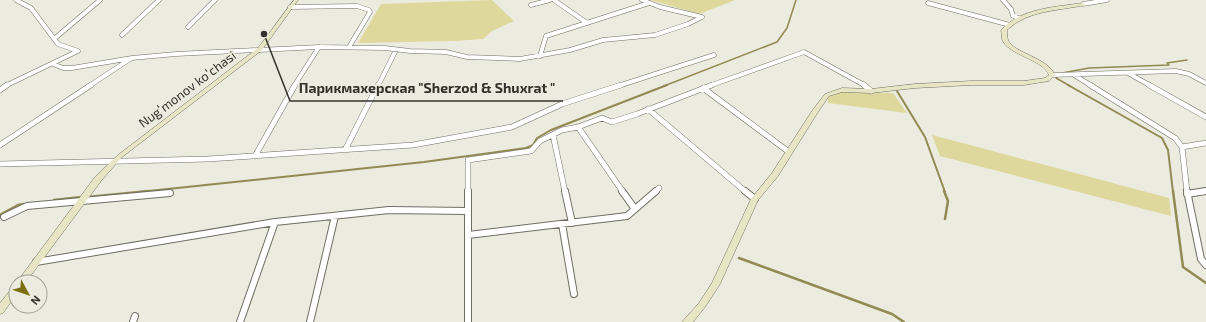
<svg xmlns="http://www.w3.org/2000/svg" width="1206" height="322" font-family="'Exo 2',sans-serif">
<rect width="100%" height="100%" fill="#ecebdf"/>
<path fill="#dfd89d" d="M492,0L514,21L492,31L483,39L454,41L358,43L381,4Z
M651,0H735L699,14Z
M842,92L893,93L907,113L828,103V97Z
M932,135L1169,198L1171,216L940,156Z"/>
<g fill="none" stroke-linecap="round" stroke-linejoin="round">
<path stroke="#918a52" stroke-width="1.5" d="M1062,73L1089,68L1169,65L1167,63L1187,60
M1058,75L1056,78L1070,86
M664,86L777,42L787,28L796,0"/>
<path stroke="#918a52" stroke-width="2" d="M1068,85L1162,138L1168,150L1173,192
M897,91L925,137L945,192
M139,192L424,162L526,148L533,145L537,138L551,130L667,85"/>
<path stroke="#918a52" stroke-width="2.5" d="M944,191L948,201L945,219
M1173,191L1183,267L1206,283
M88,197L149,191
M54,200L82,197
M0,215L18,205L24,204
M739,258L892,314L904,322"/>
<defs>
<path id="street-far2" d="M554,0L587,23
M642,0L660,7L702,17
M1003,0L1011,9L1013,16L1019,18
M928,3L1010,25
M1083,4L1107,0
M531,5L550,0
M290,7L357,6L369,10L370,12L349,47
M188,27L215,0
M122,35L159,0
M54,39L100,0
M540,56L546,36L649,3
M53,64L63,68H72L132,58L176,54L319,47L385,48L410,51L446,52L467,57L520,59L570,50L603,40L655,35L688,24L702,17
M1128,73L1151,86
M1052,75L1176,71L1189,74L1206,83
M1074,75L1092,86
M5,86L78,51L58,44L31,8L16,0
M89,86L130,59
M294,86L319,47
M378,86L396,50
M618,86L714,55
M709,86L804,52L866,86"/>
<path id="street-far1" d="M864,85L871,91
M1090,85L1175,138L1182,147L1187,192
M1149,85L1206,117
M703,88L789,152
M0,90L7,85
M648,109L746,192
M578,127L623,192
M553,135L565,192
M0,145L91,85
M1182,147L1206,143
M345,150L378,85
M255,156L295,85
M0,164L208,159L413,145L512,127L562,104L621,85
M468,192V160L531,151L540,141L562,130L578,127L602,118L612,122L637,114L712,85
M655,192L659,188
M1202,192L1206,191"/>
<path id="street" d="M468,191V322
M565,191L572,223
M622,191L635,209
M745,191L755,199
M1187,191L1201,259L1206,265
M1187,194L1206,191
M4,217L27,206L170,193
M562,224L574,294
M468,235L627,216L656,191
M36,262L275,222L389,210L468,211
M133,322L135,316
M240,322L275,222
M310,322L335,216"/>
<path id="secondary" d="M294,0H298L262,50L122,157L101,181L26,282H17L95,177L118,155L258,48Z
M1083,3L1085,4V5C1058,11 1028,10 1007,30C1007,33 1007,37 1008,40C1013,53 1047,57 1055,75L1049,81L1024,85H971L915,88L871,93L842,92L829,96L818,112L778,176L758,200L720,284L705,307L693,322H682L699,303L712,283L751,199L772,173L812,111L825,94L842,88L871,89L915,84L971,81H1024L1045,78L1049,75C1043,59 1007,55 1002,39C1001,37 1002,33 1001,30C1021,8 1056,7 1083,3Z
M16,286V295L3,313L0,314V303L13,287Z"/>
</defs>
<use href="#street-far2" stroke="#6f6e64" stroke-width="5"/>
<use href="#street-far1" stroke="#6f6e64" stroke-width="6"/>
<use href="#street" stroke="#6f6e64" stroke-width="8"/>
<use href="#secondary" stroke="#6f6e64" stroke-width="1"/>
<use href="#street-far2" stroke="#fff" stroke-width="4"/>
<use href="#street-far1" stroke="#fff" stroke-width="5"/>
<use href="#street" stroke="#fff" stroke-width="6"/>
<use href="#secondary" fill="#e8e5c4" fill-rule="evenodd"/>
</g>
<g text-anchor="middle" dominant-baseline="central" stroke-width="4" stroke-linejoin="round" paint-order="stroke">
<g font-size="13" fill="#33332e" stroke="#ecebdf">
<text transform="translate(187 89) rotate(-37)">Nugʻmonov koʻchasi</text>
</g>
</g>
<path fill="none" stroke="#33332e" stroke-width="1.5" d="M264 34L290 101H563"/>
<circle fill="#33332e" stroke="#ecebdf" stroke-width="1.5" cx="264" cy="34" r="4"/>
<g font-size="14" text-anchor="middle" font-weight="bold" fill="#33332e" stroke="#ecebdf" stroke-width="4" stroke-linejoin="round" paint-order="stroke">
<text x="427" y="93">Парикмахерская "Sherzod &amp; Shuxrat "</text>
</g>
<g transform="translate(28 294) rotate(130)"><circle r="19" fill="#ecebdf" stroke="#a2a198"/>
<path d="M0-3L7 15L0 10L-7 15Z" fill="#7a700f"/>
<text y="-6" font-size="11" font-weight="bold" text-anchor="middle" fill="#33332e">N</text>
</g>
</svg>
